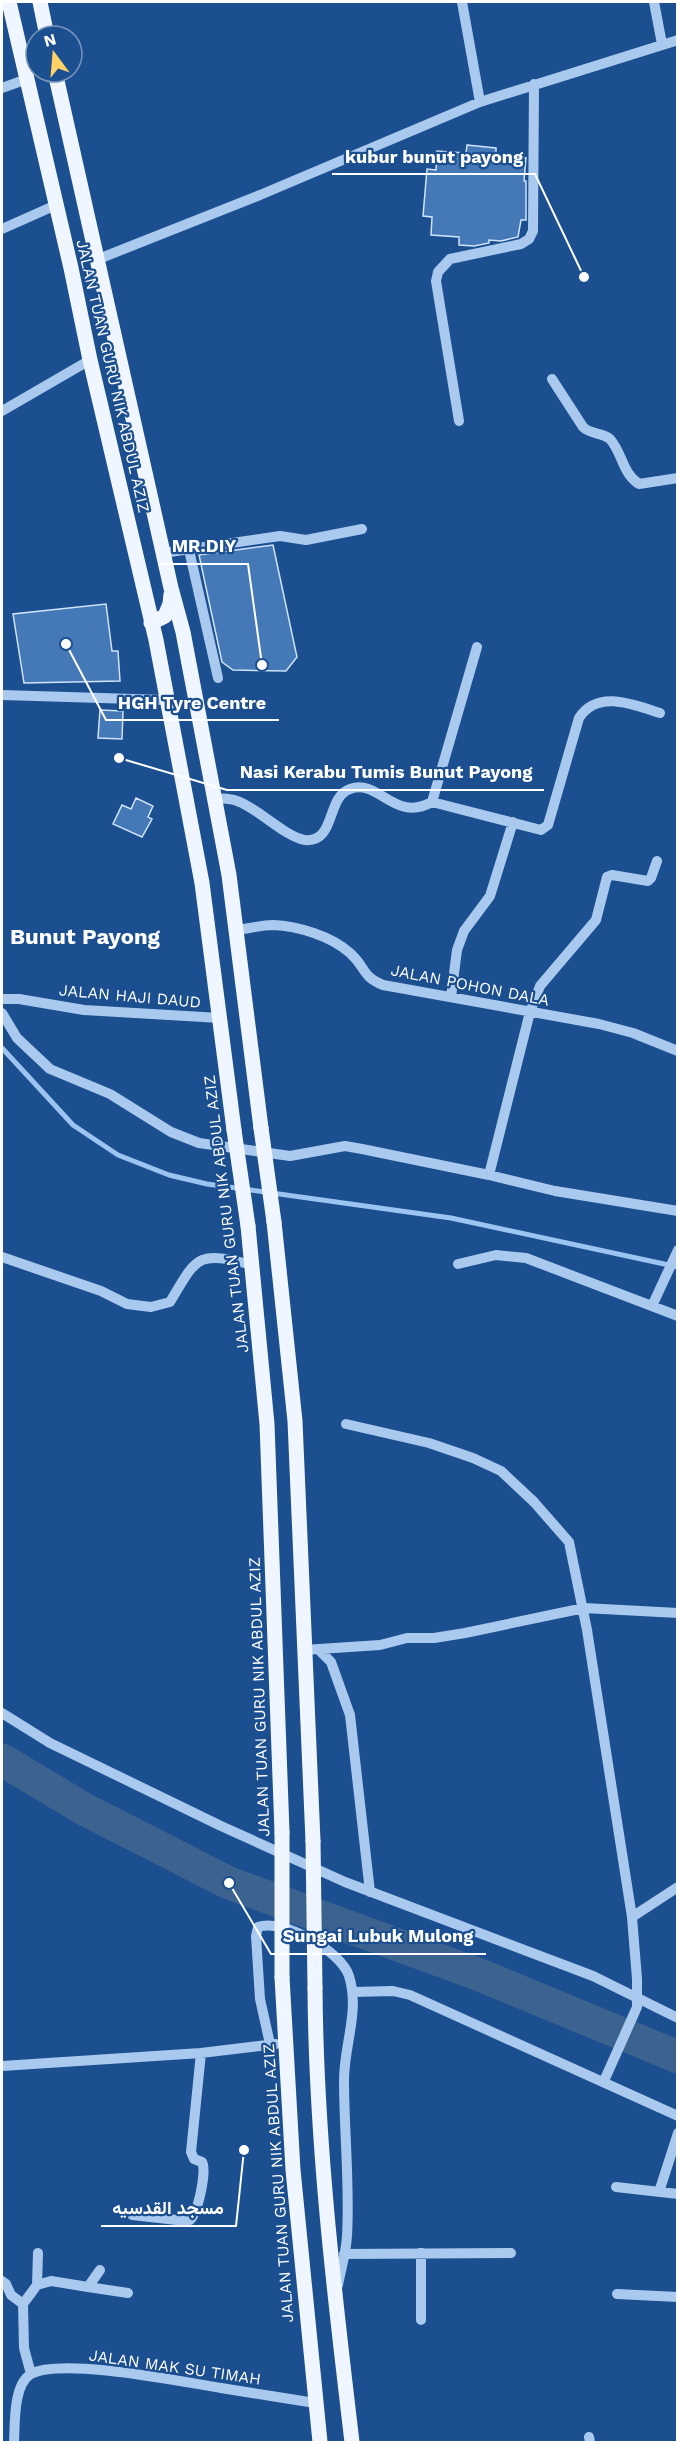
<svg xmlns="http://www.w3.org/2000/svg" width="679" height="2444" font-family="'Work Sans',Vazirmatn,sans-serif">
<rect width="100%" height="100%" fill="#1b4f8f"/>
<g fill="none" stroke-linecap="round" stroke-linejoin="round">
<path stroke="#9cc4f0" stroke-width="5" d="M2,1048L73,1125L118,1155L169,1175L207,1184L451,1218L678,1267"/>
<path stroke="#3c6290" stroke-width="33" d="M2,1760L84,1809L229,1883L480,1975L678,2057"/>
</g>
<path fill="#4478b7" stroke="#cfe3fa" stroke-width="1.5" d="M467,145L496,148V155L526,158L524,181H526V220H521L518,237L501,241L489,240V243L474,246L459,245V237L431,235L432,217L423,216L427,169L436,170L437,151L466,153Z
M273,545L297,657L286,671L233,670L222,662L199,555Z
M106,604L112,651H118L120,681L24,683L13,614Z
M100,710L123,711L122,739L98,738Z
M136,798L153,806L148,817L152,819L142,837L113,824L122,805L131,809Z"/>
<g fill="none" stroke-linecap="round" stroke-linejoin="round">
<path stroke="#a9c9ee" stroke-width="10" d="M462,2L480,102
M654,2L662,44
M2,88L27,79
M2,229L56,205
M96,260L260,195L480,102L678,40
M552,379L583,427C591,435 602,432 610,439C623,454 622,473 639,484L678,478
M2,411L90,360
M459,421L436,281L438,272L450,259L521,244L529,239L533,231L534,84
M189,550L218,678
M163,553L280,536L306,540L362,529
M2,695L167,700
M214,798C221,799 230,798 237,801C258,808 285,837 305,840C336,843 326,797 350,789C379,778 394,823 432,802L541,830L548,825L579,718C598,689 634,705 660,713
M432,802L477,647
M236,930C248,929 261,925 273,925C298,926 331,936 350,953C366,967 361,976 383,985L599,1024L633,1033L678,1051
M451,997L457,950L464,931L490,896L513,822
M2,999H19L84,1010L220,1018
M2,1013L17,1038L50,1069L110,1094L171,1132L199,1143L290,1156L345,1146L362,1149L489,1175L555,1191L678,1211
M489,1175L530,1012L540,986L596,920L607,877L612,875L648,881L651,878L657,861
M2,1257L101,1291L127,1304L151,1307L170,1302C198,1255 197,1251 252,1265
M458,1264L496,1255L526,1258L678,1316
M652,1306L678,1250
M346,1424L429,1443L473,1458L501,1471L534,1502L569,1542L587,1630L632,1917L637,1979V2007L604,2081
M318,1649L331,1662L350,1715L370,1892
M304,1650L380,1645L407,1638H434L465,1633L584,1608L678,1613
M2,1713L50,1743L221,1826L345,1882L593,1976L678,2018
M632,1917L678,1887
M353,1992L393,1991L410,1995L678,2116
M270,2044L260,1999L256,1936L258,1927C283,1918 341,1951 349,1976C360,2011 344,2045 344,2080C344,2132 350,2184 347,2236C346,2253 341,2269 338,2285
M2,2066L201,2053L276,2044
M616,2187L678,2194
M659,2192L678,2133
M132,2215L186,2221L190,2220C198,2213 207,2171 202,2162L194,2159L191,2152L201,2053
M344,2254L511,2253
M2,2281L6,2284L11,2295L23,2304L24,2348L31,2374
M37,2285L51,2281L88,2287L100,2270
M88,2287L128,2293
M617,2294L678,2297
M23,2304L37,2285L38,2253
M421,2320V2253
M589,2437L590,2442
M14,2442C15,2425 13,2384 31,2374C61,2357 183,2382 221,2388C252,2393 284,2398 315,2403"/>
<path stroke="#f0f6ff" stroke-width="15" d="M9,2L71,268L90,360L156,640L202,883L234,1130
M40,2L47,36
M55,72L171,588L183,632L229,875L261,1128
M151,623L165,616L170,604L171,594
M274,1222L295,1421L313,1841
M248,1226L267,1424L282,1832
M282,1977L293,2170L320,2442
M315,1988C316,2140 334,2291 352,2442"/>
<path stroke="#f0f6ff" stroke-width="15" d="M261,1128L274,1222
M234,1130L248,1226
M282,1832V1977
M313,1841L315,1988"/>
</g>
<g text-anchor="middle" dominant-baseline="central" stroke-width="4.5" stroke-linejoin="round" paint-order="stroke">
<g font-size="16" fill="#fff" stroke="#1b4f8f">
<text transform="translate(113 376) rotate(77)">JALAN TUAN GURU NIK ABDUL AZIZ</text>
<text transform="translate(470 985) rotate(11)">JALAN POHON DALA</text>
<text transform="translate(130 996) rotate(5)">JALAN HAJI DAUD</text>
<text transform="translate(226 1214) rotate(-97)">JALAN TUAN GURU NIK ABDUL AZIZ</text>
<text transform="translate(259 1697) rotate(-92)">JALAN TUAN GURU NIK ABDUL AZIZ</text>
<text transform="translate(278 2183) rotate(-94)">JALAN TUAN GURU NIK ABDUL AZIZ</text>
<text transform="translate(175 2367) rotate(8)">JALAN MAK SU TIMAH</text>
</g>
<g font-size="22" font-weight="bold" fill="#fff" stroke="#1b4f8f">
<text x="85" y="936">Bunut Payong</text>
</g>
</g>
<path fill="none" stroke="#fff" stroke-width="2" d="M584 277L535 174H332M262 665L248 564H159M66 644L106 720H279M119 758L227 790H544M229 1883L271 1954H486M244 2150L236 2226H101"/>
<g fill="#fff" stroke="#1b4f8f" stroke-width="2">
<circle cx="584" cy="277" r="6"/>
<circle cx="262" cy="665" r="6"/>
<circle cx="66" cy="644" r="6"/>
<circle cx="119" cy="758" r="6"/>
<circle cx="229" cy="1883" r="6"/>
<circle cx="244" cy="2150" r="6"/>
</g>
<g font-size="18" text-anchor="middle" font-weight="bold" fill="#fff" stroke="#1b4f8f" stroke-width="4.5" stroke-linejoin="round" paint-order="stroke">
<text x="434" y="163">kubur bunut payong</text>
<text x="204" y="552">MR.DIY</text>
<text x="192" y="709">HGH Tyre Centre</text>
<text x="386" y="778">Nasi Kerabu Tumis Bunut Payong</text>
<text x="378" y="1942">Sungai Lubuk Mulong</text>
<text x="168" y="2214">مسجد القدسيه</text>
</g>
<rect width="679" height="2444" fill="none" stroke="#ffffff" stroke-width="6"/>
<g transform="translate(54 54) rotate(344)"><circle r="28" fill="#1b4f8f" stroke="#7695bc" stroke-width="1.5"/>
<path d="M0-4.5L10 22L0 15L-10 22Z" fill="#ffd166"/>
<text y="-9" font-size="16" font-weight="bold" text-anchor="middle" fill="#ffffff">N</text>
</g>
</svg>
